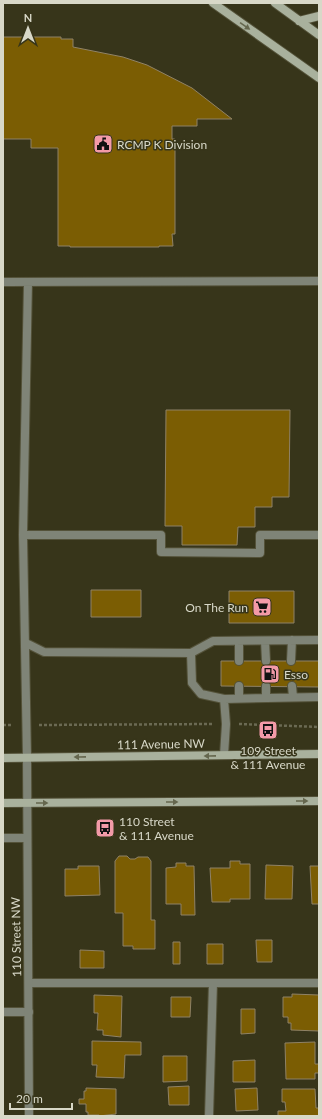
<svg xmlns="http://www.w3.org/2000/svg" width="322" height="1119" font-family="Lato,sans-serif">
<rect width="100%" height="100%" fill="#37351a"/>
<path fill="#7b5d03" stroke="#8f8266" d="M3,37H61V39H73V47L123,57L147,65L192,88L232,119H197V126H172V139H175V234H172L173,246H159V247H70V246H58V148H31V139H3Z
M166,410H290L289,497H272V507H255V527H238L237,545H182V526H165Z
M91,590H141V617H91Z
M229,591H294V623H229Z
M221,661H319V687L221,686Z
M119,856H127L130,859H135L138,857H148L151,861V920H155V949H133V946H123V913H115V861Z
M230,861H240V864H250V899H230V902H212L210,868H230Z
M176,863H186V866H194L195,915H181V904H166V868L176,867Z
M266,865L293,866L292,899H265Z
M78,866H99L100,895L65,896V869H78Z
M310,866H319V904H312Z
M256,940H272V962H257Z
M173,942H180V964H173Z
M207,944H223V964H207Z
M80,950L104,951V968H80Z
M292,994L319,995V1031L291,1030V1023H288V1017H283V997H292Z
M94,995L122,996L121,1037L103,1035V1030H97L98,1013H94Z
M171,997H191L190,1017H171Z
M241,1009H255V1033L241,1034Z
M92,1041L141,1042V1055H125L124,1078L96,1077L97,1065H92Z
M315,1042V1064H319V1073H315V1079H286L285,1043Z
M163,1056H187V1081L163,1082Z
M255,1060V1082H233V1061Z
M189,1086V1105H169L168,1087Z
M86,1088L116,1089V1114L99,1116V1115H88V1112H86V1104H79V1099H84V1091H86Z
M257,1088L258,1110L236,1111L235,1089Z
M282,1089H315L316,1108H319V1116H278V1111H286L285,1102H282Z"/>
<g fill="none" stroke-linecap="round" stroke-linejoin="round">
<defs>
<path id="service" d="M3,282L319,281
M23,535H161V552L260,553V535H319
M239,641V661
M265,641L266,661
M26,643L44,652L191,653L213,641L319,640
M191,653L192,683L201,694L224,699
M291,661L292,640
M239,686V698
M266,686V698
M292,686L293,697
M224,755L226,724L224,699L319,697
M27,758L23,535L28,282
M29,983H319
M3,1012H29
M209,1116L213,983"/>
<path id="minor" d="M27,758L29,1116
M3,838H27"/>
<path id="secondary" d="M213,3L319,78
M275,3L319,35
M299,21L319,16
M3,758L319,754
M3,803L319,801"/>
</defs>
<use href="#service" stroke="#545239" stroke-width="10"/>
<use href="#minor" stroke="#545239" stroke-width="10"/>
<use href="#secondary" stroke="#545239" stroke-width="10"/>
<path stroke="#6b6a53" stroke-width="2.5" stroke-dasharray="3 2" stroke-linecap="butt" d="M239,724L319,727
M3,725H12
M39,725L212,724"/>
<use href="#service" stroke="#7f8477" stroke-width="8"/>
<use href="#minor" stroke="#7f8477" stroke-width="8"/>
<use href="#secondary" stroke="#a9b19d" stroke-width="8"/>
</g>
<defs><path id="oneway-solid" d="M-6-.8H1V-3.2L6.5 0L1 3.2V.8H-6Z"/></defs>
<g fill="#65674e">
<use href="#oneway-solid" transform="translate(245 26) rotate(35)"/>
<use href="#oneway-solid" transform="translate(210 756) rotate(179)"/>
<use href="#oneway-solid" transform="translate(80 757) rotate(179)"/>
<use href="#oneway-solid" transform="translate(302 801)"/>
<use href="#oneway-solid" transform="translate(172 802)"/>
<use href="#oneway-solid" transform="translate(42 803)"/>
</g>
<defs>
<symbol id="civic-square" viewBox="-11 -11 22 22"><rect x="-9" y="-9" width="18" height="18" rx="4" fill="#f39aa8" stroke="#37351a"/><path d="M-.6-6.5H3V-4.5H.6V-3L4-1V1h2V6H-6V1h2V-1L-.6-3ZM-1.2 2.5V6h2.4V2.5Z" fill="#111"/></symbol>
<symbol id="supermarket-square" viewBox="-11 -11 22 22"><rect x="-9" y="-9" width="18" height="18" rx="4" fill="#f39aa8" stroke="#37351a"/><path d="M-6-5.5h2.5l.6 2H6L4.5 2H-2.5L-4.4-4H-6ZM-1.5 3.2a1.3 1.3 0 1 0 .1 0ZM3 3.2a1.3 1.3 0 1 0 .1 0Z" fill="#111"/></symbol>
<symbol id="fuel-square" viewBox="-11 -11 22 22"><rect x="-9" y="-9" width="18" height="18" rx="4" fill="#f39aa8" stroke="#37351a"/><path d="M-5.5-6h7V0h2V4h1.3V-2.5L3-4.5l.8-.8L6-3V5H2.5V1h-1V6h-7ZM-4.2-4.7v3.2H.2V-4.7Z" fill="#111"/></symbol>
<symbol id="bus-square" viewBox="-11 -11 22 22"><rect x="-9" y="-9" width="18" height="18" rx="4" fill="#f39aa8" stroke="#37351a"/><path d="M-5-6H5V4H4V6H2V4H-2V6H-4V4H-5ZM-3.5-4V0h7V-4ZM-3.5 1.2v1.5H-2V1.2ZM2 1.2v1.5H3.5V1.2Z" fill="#111"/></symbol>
</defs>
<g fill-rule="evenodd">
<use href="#civic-square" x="92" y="133" width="22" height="22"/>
<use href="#supermarket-square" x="251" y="596" width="22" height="22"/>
<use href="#fuel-square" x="259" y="663" width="22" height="22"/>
<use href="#bus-square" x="257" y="719" width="22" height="22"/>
<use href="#bus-square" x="94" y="817" width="22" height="22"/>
</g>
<g text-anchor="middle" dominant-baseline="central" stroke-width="3" stroke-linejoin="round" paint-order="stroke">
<g font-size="12" fill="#d8d8c8" stroke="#37351a" text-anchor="start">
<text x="117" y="144">RCMP K Division</text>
<text x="248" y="607" text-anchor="end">On The Run</text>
<text x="284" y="674">Esso</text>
<text x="268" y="750" text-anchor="middle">109 Street<tspan x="268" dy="14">&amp; 111 Avenue</tspan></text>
<text x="119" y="821">110 Street<tspan x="119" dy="14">&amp; 111 Avenue</tspan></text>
</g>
<g font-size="12" fill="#d8d8c8" stroke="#37351a">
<text transform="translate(161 744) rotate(-1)">111 Avenue NW</text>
<text transform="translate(16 937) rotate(-91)">110 Street NW</text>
</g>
</g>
<rect width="322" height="1119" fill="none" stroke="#d8d8c8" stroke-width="8"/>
<g transform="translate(28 28)" stroke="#37351a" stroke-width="3" paint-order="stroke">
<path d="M0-3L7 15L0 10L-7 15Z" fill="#d8d8c8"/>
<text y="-6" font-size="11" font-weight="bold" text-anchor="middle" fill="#d8d8c8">N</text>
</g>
<path d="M10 1103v6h62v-6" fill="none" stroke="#d8d8c8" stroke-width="2"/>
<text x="16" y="1103" font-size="12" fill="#d8d8c8" stroke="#37351a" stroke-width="3" paint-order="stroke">20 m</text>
</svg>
